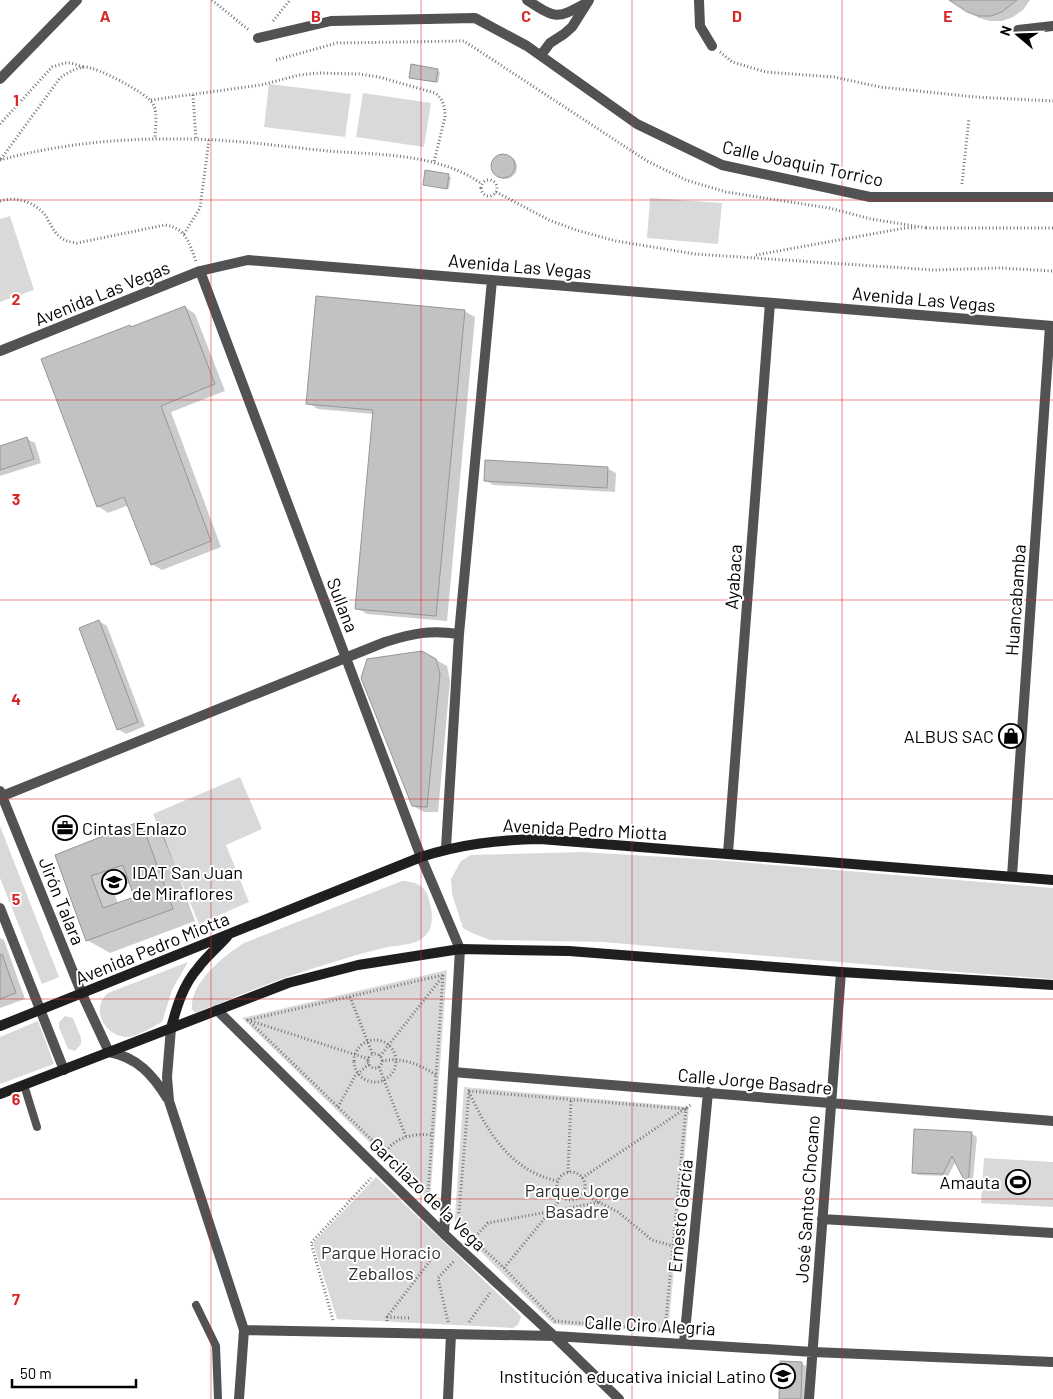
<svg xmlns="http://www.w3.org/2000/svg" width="1053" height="1399" font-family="Barlow,sans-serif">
<rect width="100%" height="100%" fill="#fff"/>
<path fill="#d9d9d9" d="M269,84L351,94L345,137L264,127Z
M363,93L431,103L424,147L356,137Z
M650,198L722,203L718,244L647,238Z
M10,216L34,290L0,302V219Z
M240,777L262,829L226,845L249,902L199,924L153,814Z
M0,826L59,977L42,984L0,878Z
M582,852L715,860L1053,888V979L945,971L603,942L490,940L472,933L463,928L452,894L451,879L461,861L471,855Z
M402,881C412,881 423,884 427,894C432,906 436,927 424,937C415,945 400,945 388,947C361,953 334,962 308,970C270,982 234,998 197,1012H194L192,1009C190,982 224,956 244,943Z
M188,962L172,990L162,1022C154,1026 137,1036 129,1037C106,1038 89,1010 108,993Z
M447,970L430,1201L242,1018Z
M65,1016L73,1018L81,1038V1044L75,1051L68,1049L59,1027V1022Z
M38,1021L54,1064L0,1084V1037Z
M464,1087L689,1107L668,1333L553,1324L460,1231L455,1221V1216Z
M984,1158L1053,1162V1207L981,1203Z
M376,1177L518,1313L521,1317L518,1325L513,1328L337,1319L313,1243Z"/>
<path fill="#0003" fill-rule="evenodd" d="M955,0H1030L1023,10L1013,17L1002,21H990L979,18L968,11Z
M438,71L440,72L438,83L412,78Z
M493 167a12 12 0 1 1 24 0a12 12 0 1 1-24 0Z
M426,172L451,177L449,189L424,185Z
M185,307L195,314L225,391L171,412L221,547L162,570L152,564L129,505L108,513L98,506L130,326L133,328Z
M464,311L475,317L447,621L367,614L356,608L374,414L318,409L308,403Z
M27,439L35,443L41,463L0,476V447Z
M608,469L616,473L615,492L493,485L485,480Z
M99,621L107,626L145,726L126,734L118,729Z
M422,652L447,666L450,681L438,812H424L413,806Z
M141,823L164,836L195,921L110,953L87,940L57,856ZM130,883L136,897L118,904L113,889Z
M0,938L4,940L25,999L0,1008Z
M915,1130L972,1134L977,1137L972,1189L969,1187L956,1161L948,1176L918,1175L913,1172Z
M801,1363L806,1366L805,1399H780Z"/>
<path fill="#c2c2c2" stroke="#969696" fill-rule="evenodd" d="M949,0H1017L1002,12L991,16H978L967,12Z
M411,64L438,69L436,82L409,78Z
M491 166a12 12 0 1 1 24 0a12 12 0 1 1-24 0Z
M425,170L449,174L447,189L423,185Z
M316,296L465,310L436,616L355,609L373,410L306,404Z
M185,306L215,384L161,406L211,541L151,565L124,497L97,507L41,359L130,325L131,327Z
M27,437L34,459L0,470V446Z
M485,460L608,467L607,488L484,481Z
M99,620L138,722L117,730L79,628Z
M422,651L436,659L440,674L427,807L412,806L361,678L367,659Z
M141,821L173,909L86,941L55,855ZM123,865L134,897L103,908L91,876Z
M2,954L16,993L0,999V955Z
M914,1129L972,1132L968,1188L952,1156L943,1174L912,1173Z
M780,1361L802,1362L801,1399H779Z"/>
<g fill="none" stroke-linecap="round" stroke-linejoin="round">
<path stroke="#747474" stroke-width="3" stroke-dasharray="1 2.5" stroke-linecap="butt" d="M212,0L250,31
M273,21L290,0
M720,52L732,62L766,72L834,77L880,87L975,97L1053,101
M276,60L337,43L464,41L647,161L686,180L726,192L829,208L871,219L927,228
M193,95L196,139
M151,100L261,85L299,75L319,73L359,74L379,77L435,93C443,99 445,106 445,117L434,162
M0,124L52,67L65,63H71L83,67
M1,159L60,78C67,73 75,68 85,67C97,67 147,93 153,104C158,113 155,128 155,139
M0,160C59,144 120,138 181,139C230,139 279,146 328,151C380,155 438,153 482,184
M481 188a8 8 0 1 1 16 0a8 8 0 1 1-16 0Z
M962,184L969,118
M496,192L549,220L576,230L616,241L695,254L934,270L1000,268L1053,271
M0,201C17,196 35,202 46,216C50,223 53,231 59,236C64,241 70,242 77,243L165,225C186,228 189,243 196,261
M926,228H1053
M184,234L200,208L209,140
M756,255L905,228H917
M443,975L428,1194L248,1020Z
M350,997L373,1055
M251,1021L369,1059
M354 1061a21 21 0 1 1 42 0a21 21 0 1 1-42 0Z
M368 1061a7 7 0 1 1 14 0a7 7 0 1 1-14 0Z
M380,1056L443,976
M382,1061C402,1057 419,1064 436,1075
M379,1067L406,1137
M469,1091L686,1109L665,1330L555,1321L504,1268L468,1235L463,1228L459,1213Z
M469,1092C488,1133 510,1170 557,1181
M338,1107L355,1076L369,1064
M384,1154C395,1137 413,1133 432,1135
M557 1186a14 14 0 1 1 28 0a14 14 0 1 1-28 0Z
M568,1172L571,1100
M582,1178L692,1104
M583,1194L618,1212L652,1240L673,1246
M473,1239L488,1223L601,1202
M504,1268L562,1197
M387,1317L409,1318
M333,1320L311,1243L371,1178
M387,1321V1317L440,1248
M448,1322L438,1278L454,1261
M469,1322L490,1293"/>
<path stroke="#525252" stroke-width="8" d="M24,1085L37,1127
M196,1305L216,1346L218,1399"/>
<path stroke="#525252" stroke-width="10" d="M527,0C558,20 556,19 588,2
M699,0L700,26L712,46
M1018,30L1053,26
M258,38L331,21L475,18L527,46L637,124L722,165L870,197H1053
M541,55L550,43L564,34L572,27L589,0
M0,79L77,0
M200,271L421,857L460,949L444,1234
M0,351L200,271L248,260L1053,326
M0,791L82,994L109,1052C137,1057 153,1075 167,1098
M0,797L385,642C414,633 429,630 459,634
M446,848L459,634L492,280
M728,853L770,303
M1012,876L1050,326
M0,908L64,1070
M217,1010L444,1234L554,1336L619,1399
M171,1028L167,1077L169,1101L244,1330L239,1399
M453,1072C653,1088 853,1106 1053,1121
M822,1219L1053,1233
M244,1330L554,1336L813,1352L1053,1362
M684,1343L708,1092
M448,1399L451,1334
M809,1399L841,972"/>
<path stroke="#1f1f1f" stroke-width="10" d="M0,1026L421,857C461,844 498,840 540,839L1053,880
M171,1028C177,1006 183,985 198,968C206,957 218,947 227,937
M0,1094L288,983L358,965L460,949L569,951L841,972L1053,985"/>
</g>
<path fill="none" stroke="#d62828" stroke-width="1" stroke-opacity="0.55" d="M211,0V1399M421,0V1399M632,0V1399M842,0V1399M0,200H1053M0,400H1053M0,600H1053M0,799H1053M0,999H1053M0,1199H1053"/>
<defs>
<symbol id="shop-ring" viewBox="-11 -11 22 22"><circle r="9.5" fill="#fff" stroke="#000" stroke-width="1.5"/><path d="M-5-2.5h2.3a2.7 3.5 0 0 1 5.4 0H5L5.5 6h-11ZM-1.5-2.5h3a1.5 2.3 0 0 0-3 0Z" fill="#000"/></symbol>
<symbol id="office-ring" viewBox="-11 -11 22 22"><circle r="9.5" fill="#fff" stroke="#000" stroke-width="1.5"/><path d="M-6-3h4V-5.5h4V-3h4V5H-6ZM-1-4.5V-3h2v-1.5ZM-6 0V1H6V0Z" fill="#000"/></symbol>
<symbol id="university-ring" viewBox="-11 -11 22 22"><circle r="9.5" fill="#fff" stroke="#000" stroke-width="1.5"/><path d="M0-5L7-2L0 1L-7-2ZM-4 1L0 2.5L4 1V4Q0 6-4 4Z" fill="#000"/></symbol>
<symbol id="stadium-ring" viewBox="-11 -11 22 22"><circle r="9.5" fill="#fff" stroke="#000" stroke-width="1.5"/><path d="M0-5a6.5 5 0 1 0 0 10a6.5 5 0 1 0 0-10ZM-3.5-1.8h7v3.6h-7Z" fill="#000"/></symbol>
<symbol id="school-ring" viewBox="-11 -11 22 22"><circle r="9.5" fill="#fff" stroke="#000" stroke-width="1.5"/><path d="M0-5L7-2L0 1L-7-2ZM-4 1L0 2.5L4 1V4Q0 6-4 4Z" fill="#000"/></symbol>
</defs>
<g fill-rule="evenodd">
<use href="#shop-ring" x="997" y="722" width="28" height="28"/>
<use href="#office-ring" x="51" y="814" width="28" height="28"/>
<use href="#university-ring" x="100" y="868" width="28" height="28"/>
<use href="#stadium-ring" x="1004" y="1168" width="28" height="28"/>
<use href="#school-ring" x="769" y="1362" width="28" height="28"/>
</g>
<g text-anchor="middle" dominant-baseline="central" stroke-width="4" stroke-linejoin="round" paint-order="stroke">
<g font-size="18" fill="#000" stroke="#fff">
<text transform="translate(803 163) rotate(12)">Calle Joaquin Torrico</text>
<text transform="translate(520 266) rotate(5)">Avenida Las Vegas</text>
<text transform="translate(102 293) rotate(-22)">Avenida Las Vegas</text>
<text transform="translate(924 299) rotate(5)">Avenida Las Vegas</text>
<text transform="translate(733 577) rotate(-86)">Ayabaca</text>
<text transform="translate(1015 600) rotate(-86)">Huancabamba</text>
<text transform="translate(343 605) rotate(69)">Sullana</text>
<text transform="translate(585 829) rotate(3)">Avenida Pedro Miotta</text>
<text transform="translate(62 901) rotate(68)">Jirón Talara</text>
<text transform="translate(152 948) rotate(-22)">Avenida Pedro Miotta</text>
<text transform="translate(755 1081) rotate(5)">Calle Jorge Basadre</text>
<text transform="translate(428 1194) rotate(44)">Garcilazo de la Vega</text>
<text transform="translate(807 1199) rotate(-86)">José Santos Chocano</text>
<text transform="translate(680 1216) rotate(-84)">Ernesto García</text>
<text transform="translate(650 1325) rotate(3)">Calle Ciro Alegria</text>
</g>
<g font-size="18" fill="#000" stroke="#fff" text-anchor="end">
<text x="994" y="736">ALBUS SAC</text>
<text x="82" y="828" text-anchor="start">Cintas Enlazo</text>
<text x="132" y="872" text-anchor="start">IDAT San Juan<tspan x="132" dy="21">de Miraflores</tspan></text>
<text x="1000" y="1182">Amauta</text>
<text x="766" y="1376">Institución educativa inicial Latino</text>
</g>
<g font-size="18" fill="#303030" stroke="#fff">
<text x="577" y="1190">Parque Jorge<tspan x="577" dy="21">Basadre</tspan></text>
<text x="381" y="1252">Parque Horacio<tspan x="381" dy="21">Zeballos</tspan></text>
</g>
</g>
<g font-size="16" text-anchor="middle" font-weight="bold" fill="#d62828" stroke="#fff" stroke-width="4" stroke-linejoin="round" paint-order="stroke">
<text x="105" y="22">A</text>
<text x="316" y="22">B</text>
<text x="526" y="22">C</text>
<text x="737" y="22">D</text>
<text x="948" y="22">E</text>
<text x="16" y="106">1</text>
<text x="16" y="305">2</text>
<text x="16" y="505">3</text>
<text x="16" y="705">4</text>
<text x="16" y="905">5</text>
<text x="16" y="1105">6</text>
<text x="16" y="1305">7</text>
</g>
<g transform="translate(1018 35) rotate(289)" stroke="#ffffff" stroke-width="4" paint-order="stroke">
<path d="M0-4L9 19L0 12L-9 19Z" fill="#000000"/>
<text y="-8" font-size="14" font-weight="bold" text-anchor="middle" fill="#000000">N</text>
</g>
<path d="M12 1379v8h124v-8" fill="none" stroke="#000000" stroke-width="2.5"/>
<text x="20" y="1379" font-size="15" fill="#000000" stroke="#ffffff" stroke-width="4" paint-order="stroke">50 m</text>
</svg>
